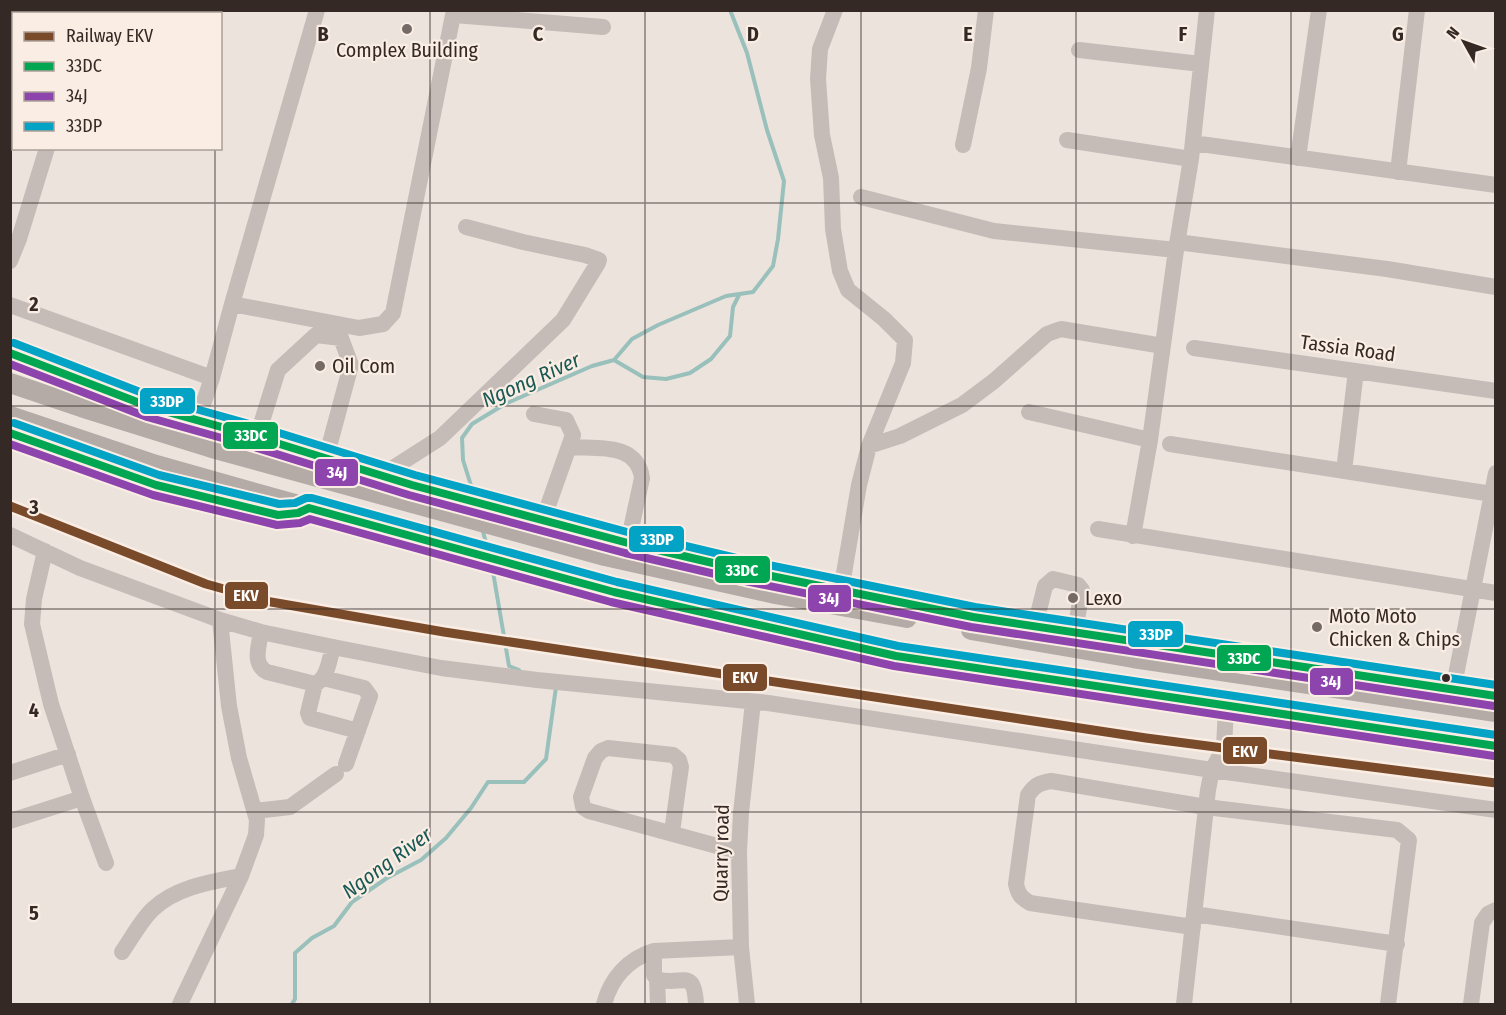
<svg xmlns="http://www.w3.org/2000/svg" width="1506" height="1015" font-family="'Fira Sans Condensed',sans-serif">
<rect width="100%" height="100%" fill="#ece3dd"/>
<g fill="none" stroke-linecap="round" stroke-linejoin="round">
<path stroke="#99c0bb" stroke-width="4" d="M614,360L643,377L666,379L690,373L711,359L730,336L733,307L739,295
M474,495L463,460L462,438L472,424L505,404L592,366L614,360L632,339L658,325L726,296L753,292L773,266L778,239L784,181L767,130L747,53L730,10
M482,528L488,550
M492,566L509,666L519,670
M292,1004L295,999V953L312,938L334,926L352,902L387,878L421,860L446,838L471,808L488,782H524L546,759L556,687"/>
<path stroke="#c5bcb7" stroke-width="16" d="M835,10L820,49L818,79L822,135L831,178L833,229L840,271L848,290L884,319L905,340L903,363L869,446
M89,14L90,10
M454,15L603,27
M1079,50L1201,64
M1067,140L1191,159
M1193,143L1496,185
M963,145L979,68L986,10
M1298,158L1319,10
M1398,172L1417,10
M861,197L994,231L1176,250
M1177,242L1387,269L1496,287
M10,261L19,239L47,148
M232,304L359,328L383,324L393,313L454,10
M10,305L212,378
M1194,348L1496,391
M1029,412L1150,440
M534,414L566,420L573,435L543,520
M198,419L212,378L232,304L317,10
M257,437L278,370L316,335L341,338L351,365L326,458
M1170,444L1492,494
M570,447C597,449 637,442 642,478L628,543
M1344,471L1356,371
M382,475L440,438L563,320L598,263L599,260L585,255L523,242L466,227
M1098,529L1496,593
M10,535L80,568L220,620L261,632L333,647L441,668L537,680L768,703L1212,770L1496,810
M1133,536L1150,440L1176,250L1191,159L1207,10
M45,551L34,599L32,624L51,704L82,798L106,863
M841,591L859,485L869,446L900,436L962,405L994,381L1047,334L1061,329L1163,346
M1035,626L1045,586L1053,579L1078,585L1082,590L1075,632
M261,632C259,646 252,664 267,672L315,684C328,678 329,660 333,647
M323,678L364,688L370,696L346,764
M315,684L308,713L310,718L358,731
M1453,690L1496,473
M10,773L68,754
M255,811L290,807L336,774
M10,821L82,798
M672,832L681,767L679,760L673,755L608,748L601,751L595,758L581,797L583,807L589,811L739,852
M1194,914L1397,944
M1193,927L1030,903C1021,898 1018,894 1016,884L1028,795C1035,785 1039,783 1051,781L1206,807L1397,830L1409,840L1388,1004
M654,951V975L657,979C681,987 694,966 696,1004
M122,952C132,938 141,920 153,909C176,887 211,882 241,876
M657,979L658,1004
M180,1004L241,876L256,835L257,820L239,758L229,706L220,620
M604,1004C611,978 628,959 654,951L741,947
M747,1004L741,947L739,852L741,813L753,702
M1184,1004L1208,790L1212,770L1224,748L1226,707
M1471,1004L1482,923L1488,914L1496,910"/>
<path stroke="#b4aaa6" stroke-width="20" d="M10,353L150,407L257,437L412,485L628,543L747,571L973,617L1496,696
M10,383L90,410L212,448L605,556L775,594L907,618
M10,416L156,465L309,508L614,592L770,629L896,656L1496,746
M10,433L156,485L278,515L298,513L309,508
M971,630L1133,658L1496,712"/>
<defs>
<path id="bus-1" d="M10,353L150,407L257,437L412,485L628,543L747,571L973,617L1496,696
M10,433L156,485L278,515L298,513L309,508L614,592L896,656L1496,746"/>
<path id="bus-2" d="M10,364L147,417L254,447L409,495L625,553L745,581L971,627L1494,706
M10,444L153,495L277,525L300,523L310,519L611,602L894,666L1494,756"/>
<path id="bus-3" d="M14,343L153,397L260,427L415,475L631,533L749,561L975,607L1496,685
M14,423L159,475L279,504L295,503L306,498H312L617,582L898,646L1496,735"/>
</defs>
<use href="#bus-1" stroke="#faede4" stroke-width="12"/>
<use href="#bus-2" stroke="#faede4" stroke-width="12"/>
<use href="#bus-3" stroke="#faede4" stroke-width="12"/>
<use href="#bus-1" stroke="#00a651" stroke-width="8"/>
<use href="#bus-2" stroke="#8e44ad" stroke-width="8"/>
<use href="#bus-3" stroke="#03a3c6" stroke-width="8"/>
<defs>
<path id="rail-1" d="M10,506L206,584L271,602L444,632L1146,738L1496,783"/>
</defs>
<use href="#rail-1" stroke="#faede4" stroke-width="14"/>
<use href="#rail-1" stroke="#7a4b2a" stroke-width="9"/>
</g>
<path fill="none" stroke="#352926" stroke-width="1.5" stroke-opacity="0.55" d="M215,10V14M430,10V1004M645,10V1004M861,10V1004M1076,10V1004M1291,10V1004M215,148V1004M10,203H1496M10,406H1496M10,609H1496M10,812H1496"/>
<g fill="#756a66" stroke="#faede4" stroke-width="2">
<circle cx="407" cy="29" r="6"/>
<circle cx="320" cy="366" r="6"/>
<circle cx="1073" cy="598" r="6"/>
<circle cx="1317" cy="627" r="6"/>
</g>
<circle fill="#352926" stroke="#faede4" stroke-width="2" cx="1446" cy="678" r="5"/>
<g text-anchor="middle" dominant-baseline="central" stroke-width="4.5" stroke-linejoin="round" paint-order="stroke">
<g font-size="20" fill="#352926" stroke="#faede4" text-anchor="start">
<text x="407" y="50" text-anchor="middle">Complex Building</text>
<text x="332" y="366">Oil Com</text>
<text x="1085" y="598">Lexo</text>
<text x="1329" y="616">Moto Moto<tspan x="1329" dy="23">Chicken &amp; Chips</tspan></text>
</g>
<g font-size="20" fill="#352926" stroke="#faede4">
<text transform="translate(1348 348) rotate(8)">Tassia Road</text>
<text transform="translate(721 853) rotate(-89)">Quarry road</text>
</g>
<g font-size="21" font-style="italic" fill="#195955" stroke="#faede4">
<text transform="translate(531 380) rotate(-24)">Ngong River</text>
<text transform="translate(387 863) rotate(-36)">Ngong River</text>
</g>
</g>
<g font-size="20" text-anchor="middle" font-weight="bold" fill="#352926" stroke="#faede4" stroke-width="4.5" stroke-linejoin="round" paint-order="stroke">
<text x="323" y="41">B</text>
<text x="538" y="41">C</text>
<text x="753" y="41">D</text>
<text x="968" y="41">E</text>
<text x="1183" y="41">F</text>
<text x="1398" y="41">G</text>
<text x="34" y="311">2</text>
<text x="34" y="514">3</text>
<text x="34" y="717">4</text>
<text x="34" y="920">5</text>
</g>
<g stroke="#faede4" stroke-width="2">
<rect x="139" y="387" width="57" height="28" rx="6" fill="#03a3c6"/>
<rect x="222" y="421" width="57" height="29" rx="6" fill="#00a651"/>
<rect x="314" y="458" width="45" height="29" rx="6" fill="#8e44ad"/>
<rect x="628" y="525" width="57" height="28" rx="6" fill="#03a3c6"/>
<rect x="714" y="555" width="57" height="29" rx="6" fill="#00a651"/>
<rect x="224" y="581" width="45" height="29" rx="6" fill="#7a4b2a"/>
<rect x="807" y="584" width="45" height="29" rx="6" fill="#8e44ad"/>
<rect x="1127" y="620" width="57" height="28" rx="6" fill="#03a3c6"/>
<rect x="1216" y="644" width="56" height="28" rx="6" fill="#00a651"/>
<rect x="722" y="663" width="46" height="29" rx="6" fill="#7a4b2a"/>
<rect x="1309" y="667" width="45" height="29" rx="6" fill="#8e44ad"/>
<rect x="1222" y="736" width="46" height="29" rx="6" fill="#7a4b2a"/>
</g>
<g font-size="16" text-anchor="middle" font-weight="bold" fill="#fff">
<text x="167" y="407">33DP</text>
<text x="251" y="441">33DC</text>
<text x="337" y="478">34J</text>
<text x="657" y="545">33DP</text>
<text x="742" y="576">33DC</text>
<text x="246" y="601">EKV</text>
<text x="829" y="604">34J</text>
<text x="1156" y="640">33DP</text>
<text x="1244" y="664">33DC</text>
<text x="745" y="683">EKV</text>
<text x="1331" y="687">34J</text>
<text x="1245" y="757">EKV</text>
</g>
<rect width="1506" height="1015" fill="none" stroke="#352926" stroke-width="24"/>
<rect x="12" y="12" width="210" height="138" fill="#faede4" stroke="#ab9f98" stroke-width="1.5"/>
<rect x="24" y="32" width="30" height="9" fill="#7a4b2a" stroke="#ab9f98" stroke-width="1.5"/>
<text x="66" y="42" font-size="18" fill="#352926">Railway EKV</text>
<rect x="24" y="62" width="30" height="9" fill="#00a651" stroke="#ab9f98" stroke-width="1.5"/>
<text x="66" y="72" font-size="18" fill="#352926">33DC</text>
<rect x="24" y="92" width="30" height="9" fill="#8e44ad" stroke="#ab9f98" stroke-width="1.5"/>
<text x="66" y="102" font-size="18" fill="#352926">34J</text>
<rect x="24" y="122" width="30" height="9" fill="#03a3c6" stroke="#ab9f98" stroke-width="1.5"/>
<text x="66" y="132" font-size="18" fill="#352926">33DP</text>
<g transform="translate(1464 42) rotate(310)" stroke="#faede4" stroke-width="4.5" paint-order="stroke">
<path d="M0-4.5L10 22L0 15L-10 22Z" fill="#352926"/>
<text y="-9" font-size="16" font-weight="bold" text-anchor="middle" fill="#352926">N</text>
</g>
</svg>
